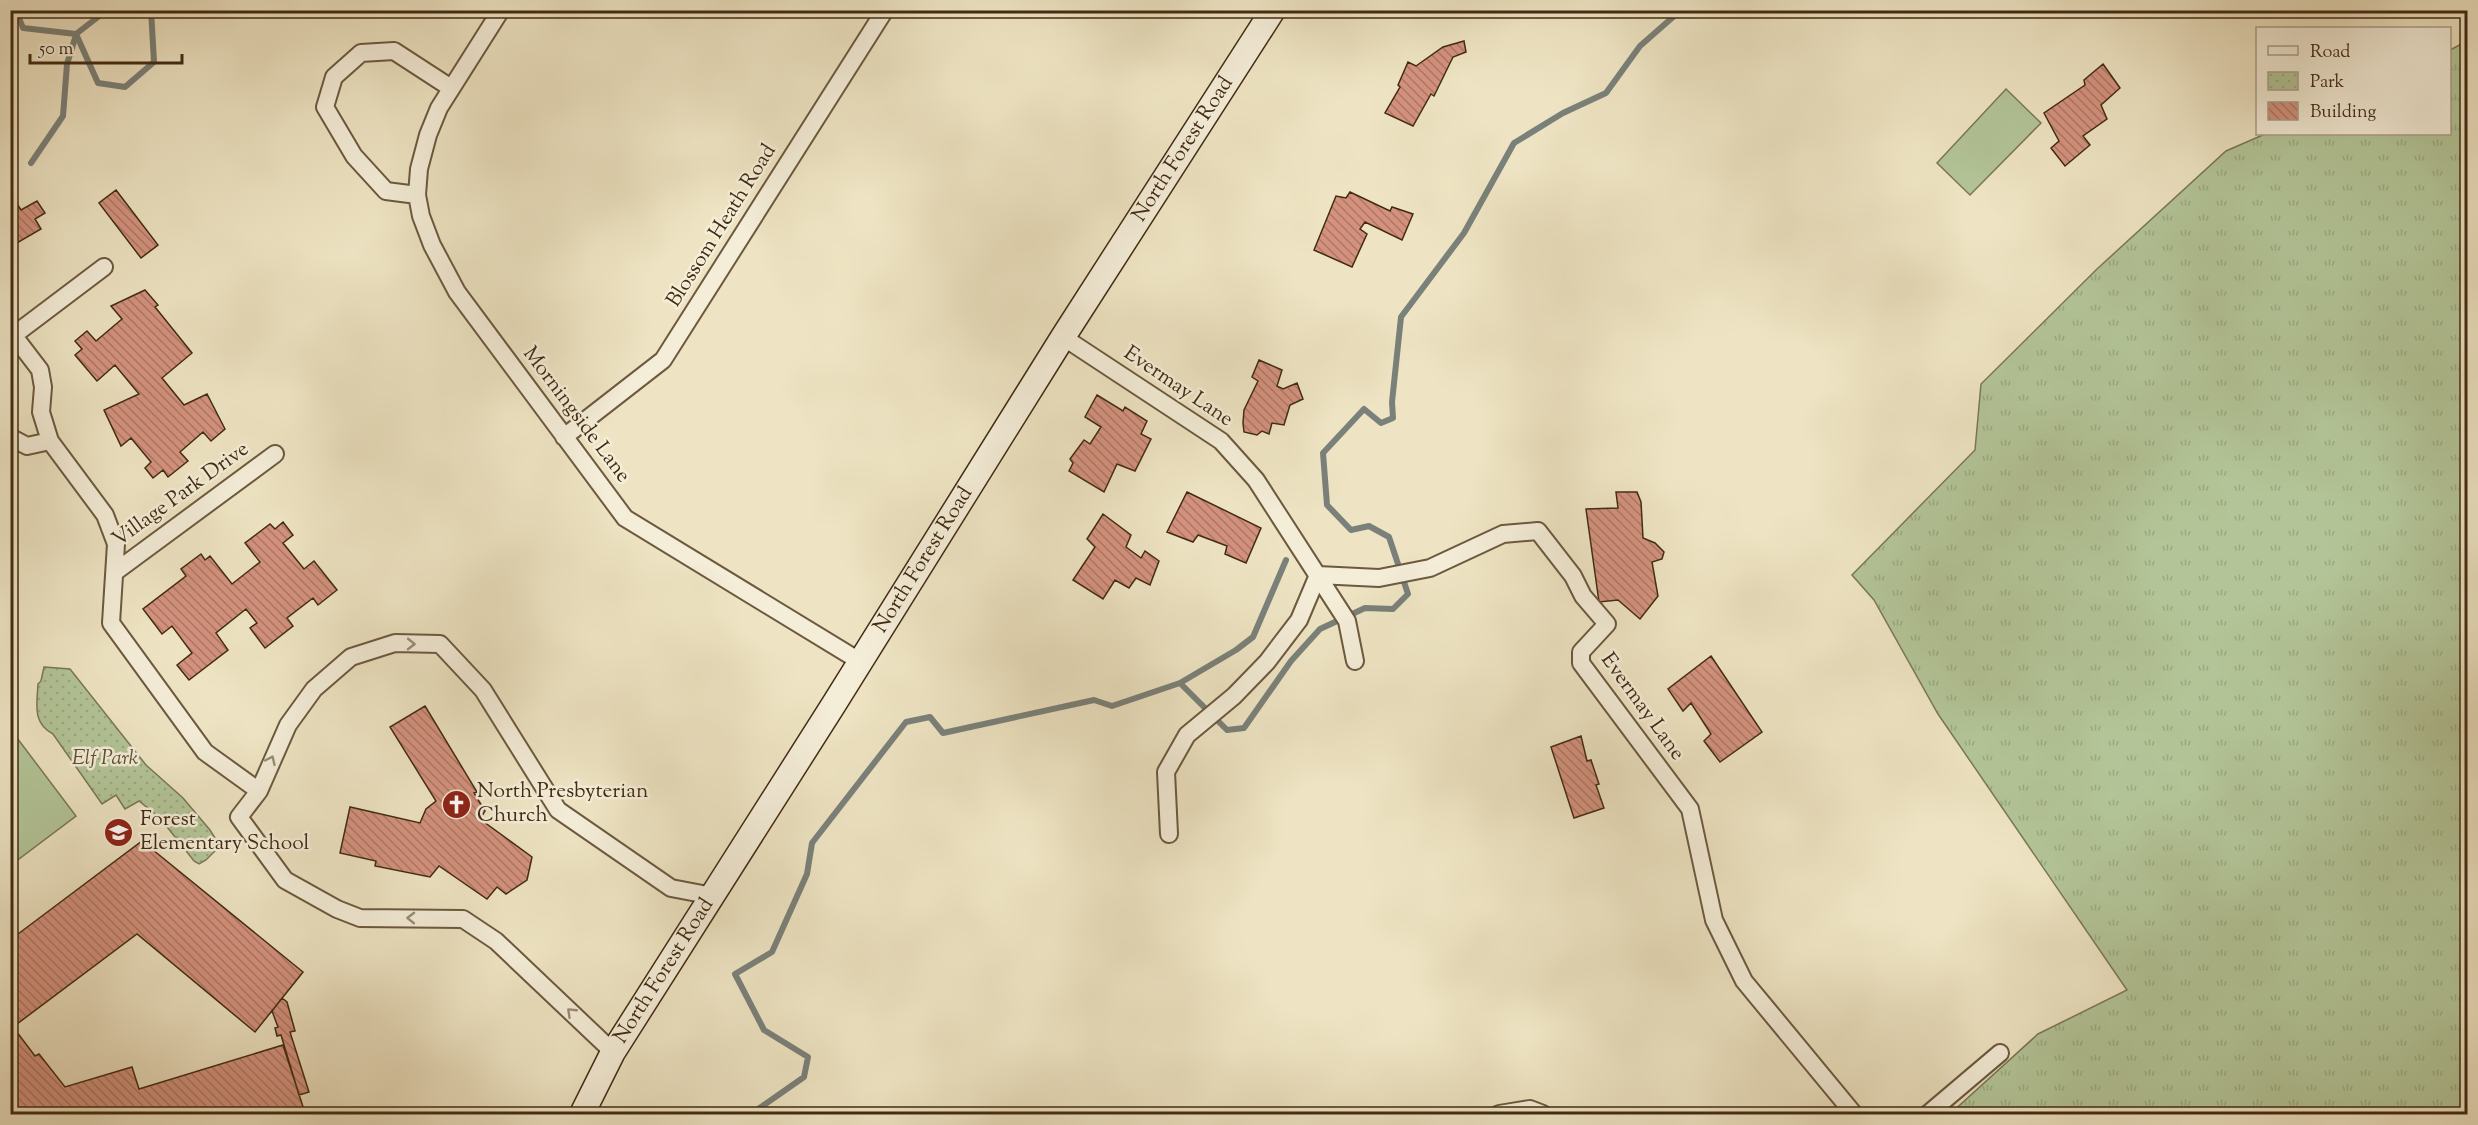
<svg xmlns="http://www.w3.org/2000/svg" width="2478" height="1125" font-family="'Sorts Mill Goudy',serif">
<defs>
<pattern id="grass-tufts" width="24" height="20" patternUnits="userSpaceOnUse" patternTransform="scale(1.5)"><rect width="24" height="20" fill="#b3c598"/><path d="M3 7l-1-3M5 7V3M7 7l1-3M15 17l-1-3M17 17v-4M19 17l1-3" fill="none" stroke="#9ba982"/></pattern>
<pattern id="park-dots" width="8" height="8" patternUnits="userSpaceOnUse" patternTransform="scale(1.5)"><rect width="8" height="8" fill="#b3c598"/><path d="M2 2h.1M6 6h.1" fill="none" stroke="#9ba982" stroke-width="1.8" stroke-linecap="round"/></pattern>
<pattern id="building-back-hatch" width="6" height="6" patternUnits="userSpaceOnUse" patternTransform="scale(1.5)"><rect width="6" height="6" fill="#d4927e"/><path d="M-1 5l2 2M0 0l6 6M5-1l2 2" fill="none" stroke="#ae7766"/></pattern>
</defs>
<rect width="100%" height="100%" fill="#eee4c3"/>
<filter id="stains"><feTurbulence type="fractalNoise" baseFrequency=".00333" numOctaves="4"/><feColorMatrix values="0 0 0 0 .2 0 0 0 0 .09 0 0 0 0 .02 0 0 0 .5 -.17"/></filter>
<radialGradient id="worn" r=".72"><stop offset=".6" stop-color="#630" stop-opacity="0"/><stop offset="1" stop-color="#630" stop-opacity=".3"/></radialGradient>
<path fill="url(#grass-tufts)" stroke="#7a7856" stroke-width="1.5" d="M2467,41V1114H1950L2038,1034L2127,990L1938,714L1874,600L1852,575L1975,450L1981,384L2097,269L2226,151L2265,134H2450V50Z"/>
<path fill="url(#park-dots)" stroke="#7a7856" stroke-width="1.5" d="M44,667L70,669L146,765L183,798L210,830L220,846L206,860L199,864L194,861L160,818L139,801L125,809L116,795L102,804L53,734C32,723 37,704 38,684L41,681Z"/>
<path fill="#b3c598" stroke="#7a7856" stroke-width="1.5" d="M2006,89L2041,123L1970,195L1937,163Z
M11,730L76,816L11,865Z"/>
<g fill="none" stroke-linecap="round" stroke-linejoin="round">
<path stroke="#7a817a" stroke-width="6" d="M10,12L17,13L23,28L76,34L107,10
M76,34L98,83L125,87L154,62L151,10
M31,163L63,116L67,64L76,35
M1180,683L1236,650L1253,637L1286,560
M751,1114L804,1077L808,1057L764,1030L735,974L772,952L807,874L812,843L906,722L930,717L943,733L1094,700L1112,706L1180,683L1227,730L1244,728L1291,661L1320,629L1365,608L1393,609L1408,594L1389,537L1369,526L1351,530L1327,505L1323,453L1364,409L1381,423L1393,418L1392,402L1401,317L1464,233L1514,143L1563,113L1606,93L1640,46L1681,10"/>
</g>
<path fill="url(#building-back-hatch)" stroke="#412b13" stroke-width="1.5" d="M1464,41L1466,52L1453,57L1434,96L1431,94L1413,126L1385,113L1400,87L1398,85L1408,62L1416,66L1443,47Z
M2103,64L2120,88L2101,105L2107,119L2083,136L2090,145L2065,166L2051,148L2059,141L2044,113L2085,85L2084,80Z
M116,190L158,245L141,258L99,203Z
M1350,192L1390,211L1392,207L1413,214L1402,240L1365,222L1360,229L1367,234L1352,267L1314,250L1336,196L1346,198Z
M10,193L21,210L37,201L45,213L35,219L41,229L10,247Z
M145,290L158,305L155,307L192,353L162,378L184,405L207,394L225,429L211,441L203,432L180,452L188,461L168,477L163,470L153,478L145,468L151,462L131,438L121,446L104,410L139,394L115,365L97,381L75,355L82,349L75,341L87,331L96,341L122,319L111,306Z
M1259,360L1282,370L1277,386L1283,389L1297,383L1303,399L1290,405L1284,425L1272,423L1269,434L1262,431L1257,435L1244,432L1243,423L1244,410L1258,381L1252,377Z
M1097,395L1123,411L1125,407L1147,421L1141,434L1151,439L1135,471L1117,464L1104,492L1069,471L1073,463L1070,459L1084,440L1090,444L1101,427L1085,417Z
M1187,492L1261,528L1246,563L1225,554L1227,546L1198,535L1193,542L1167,532Z
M1616,492H1637L1641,502L1643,538L1655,543L1664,552L1662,559L1652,562L1658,596L1640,619L1618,600L1599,602L1586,509L1618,508Z
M1103,514L1131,535L1126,547L1141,558L1145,551L1159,561L1150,585L1136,578L1129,588L1115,580L1103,599L1073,580L1095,547L1087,539Z
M283,522L293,535L283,543L304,569L314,561L337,590L318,605L313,598L287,618L293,626L265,648L250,628L257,623L246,609L216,633L228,650L189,680L177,665L192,653L172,626L162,634L143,609L186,576L181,569L201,554L205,560L210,556L232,584L260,562L245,543L270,524L275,529Z
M1711,656L1762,732L1720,762L1704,741L1711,734L1691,703L1683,711L1668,689Z
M425,706L477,792L474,793L485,811L480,819L532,857L527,880L506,894L497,887L487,899L439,866L430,877L375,866L376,861L340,853L350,807L420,823L426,809L436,801L390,727Z
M1581,736L1587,761L1591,760L1599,784L1596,785L1604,808L1574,818L1551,747Z
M142,841L303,972L255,1032L137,934L13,1027L35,1056L39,1054L65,1087L132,1067L139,1089L283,1045L305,1113L298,1114H10V940Z
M282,998L287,1002L295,1031L290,1032L309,1092L299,1095L281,1035L277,1036L275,1028L278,1027L272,1011Z"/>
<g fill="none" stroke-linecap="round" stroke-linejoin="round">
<defs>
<path id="street" d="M501,10L439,108L428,135L419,169L417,195L421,216L432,245L457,292L625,518L861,662
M417,195L386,191L354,156L325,107L334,77L361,53L394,51L451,88
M14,336L40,370L43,387L41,412L50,441L105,515L116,544L111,623L205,752L259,791
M1063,337L1221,441L1256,480L1347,621L1355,661
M10,338L104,267
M10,437L27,446L50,441
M564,437L663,360L885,10
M115,572L275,454
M1169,834L1166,772L1187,735L1234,696L1267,662L1299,620L1318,575L1379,578L1430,568L1503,534L1538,531L1573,576L1583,596L1607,624L1581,652V663L1690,809L1714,920L1744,981L1854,1114
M613,1052L496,941L463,919L360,918L337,909L285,880L239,817L259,791L288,725L314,689L351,657L395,643L440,644L483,690L558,810L671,888L713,896
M1499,1114L1530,1109L1543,1114
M1928,1114L2000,1053"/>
<g id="secondary">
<path id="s1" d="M582,1114L613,1052L834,704L1063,337L1273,10"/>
</g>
</defs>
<use href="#street" stroke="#6c593f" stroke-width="20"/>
<use href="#secondary" stroke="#412b13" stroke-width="27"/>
<use href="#street" stroke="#f4edd8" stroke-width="16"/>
<use href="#secondary" stroke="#f4edd8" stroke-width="24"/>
</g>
<defs><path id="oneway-chevron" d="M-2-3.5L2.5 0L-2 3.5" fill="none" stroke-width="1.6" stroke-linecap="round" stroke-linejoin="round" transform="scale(1.5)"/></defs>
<g stroke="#9a8c76">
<use href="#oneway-chevron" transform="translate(411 644) rotate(1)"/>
<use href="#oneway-chevron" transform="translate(271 760) rotate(-65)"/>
<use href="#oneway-chevron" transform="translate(411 918) rotate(-179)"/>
<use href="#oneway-chevron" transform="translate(571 1012) rotate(-136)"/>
</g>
<defs>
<symbol id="church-disc" viewBox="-11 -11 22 22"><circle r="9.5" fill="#8f2418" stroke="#f4edd8"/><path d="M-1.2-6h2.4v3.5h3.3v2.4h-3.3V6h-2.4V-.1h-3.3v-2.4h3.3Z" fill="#fff"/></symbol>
<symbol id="school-disc" viewBox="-11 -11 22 22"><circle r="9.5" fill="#8f2418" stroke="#f4edd8"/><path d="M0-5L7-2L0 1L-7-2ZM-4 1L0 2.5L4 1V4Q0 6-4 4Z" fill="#fff"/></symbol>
</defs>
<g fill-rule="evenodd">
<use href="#church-disc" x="440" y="788" width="33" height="33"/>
<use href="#school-disc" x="102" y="816" width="33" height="33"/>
</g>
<g text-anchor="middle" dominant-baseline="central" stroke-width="5" stroke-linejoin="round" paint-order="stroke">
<g font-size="21" fill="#412b13" stroke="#f4edd8">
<text stroke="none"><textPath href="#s1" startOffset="1137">North Forest Road</textPath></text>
<text transform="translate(722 226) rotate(-58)">Blossom Heath Road</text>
<text transform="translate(1178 387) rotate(34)">Evermay Lane</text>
<text transform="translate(576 415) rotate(53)">Morningside Lane</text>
<text transform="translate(181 495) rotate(-36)">Village Park Drive</text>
<text stroke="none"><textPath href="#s1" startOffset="651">North Forest Road</textPath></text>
<text transform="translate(1642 707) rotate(54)">Evermay Lane</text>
<text stroke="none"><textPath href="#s1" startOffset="165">North Forest Road</textPath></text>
</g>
<g font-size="21" font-style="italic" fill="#5e5234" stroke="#f4edd8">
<text x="105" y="759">Elf Park</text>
</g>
<g font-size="21" fill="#412b13" stroke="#f4edd8" text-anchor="start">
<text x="477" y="792">North Presbyterian<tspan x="477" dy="24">Church</tspan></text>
<text x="140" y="820">Forest<tspan x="140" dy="24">Elementary School</tspan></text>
</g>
</g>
<rect width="2478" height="1125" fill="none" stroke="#eee4c3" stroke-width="36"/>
<rect x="12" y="12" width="2454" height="1101" fill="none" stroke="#412b13" stroke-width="3"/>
<rect x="18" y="18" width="2442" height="1089" fill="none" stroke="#412b13" stroke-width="1.5"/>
<rect x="2256" y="27" width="195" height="108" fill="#f4edd8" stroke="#ac9f89" stroke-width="1.5"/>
<rect x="2268" y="46" width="30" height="9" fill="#f4edd8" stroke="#ac9f89" stroke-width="1.5"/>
<text x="2310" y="57" font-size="18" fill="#412b13">Road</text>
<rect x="2268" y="72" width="30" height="18" fill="url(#park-dots)" stroke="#ac9f89" stroke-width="1.5"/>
<text x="2310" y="87" font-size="18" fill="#412b13">Park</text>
<rect x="2268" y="102" width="30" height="18" fill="url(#building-back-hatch)" stroke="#ac9f89" stroke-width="1.5"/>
<text x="2310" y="117" font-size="18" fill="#412b13">Building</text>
<path d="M30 54v9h152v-9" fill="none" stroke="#412b13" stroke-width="3"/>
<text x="39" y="54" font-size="18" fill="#412b13" stroke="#f4edd8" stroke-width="4.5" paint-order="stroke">50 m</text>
<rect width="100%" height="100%" filter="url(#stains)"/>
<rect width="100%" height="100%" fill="url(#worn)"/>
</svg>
